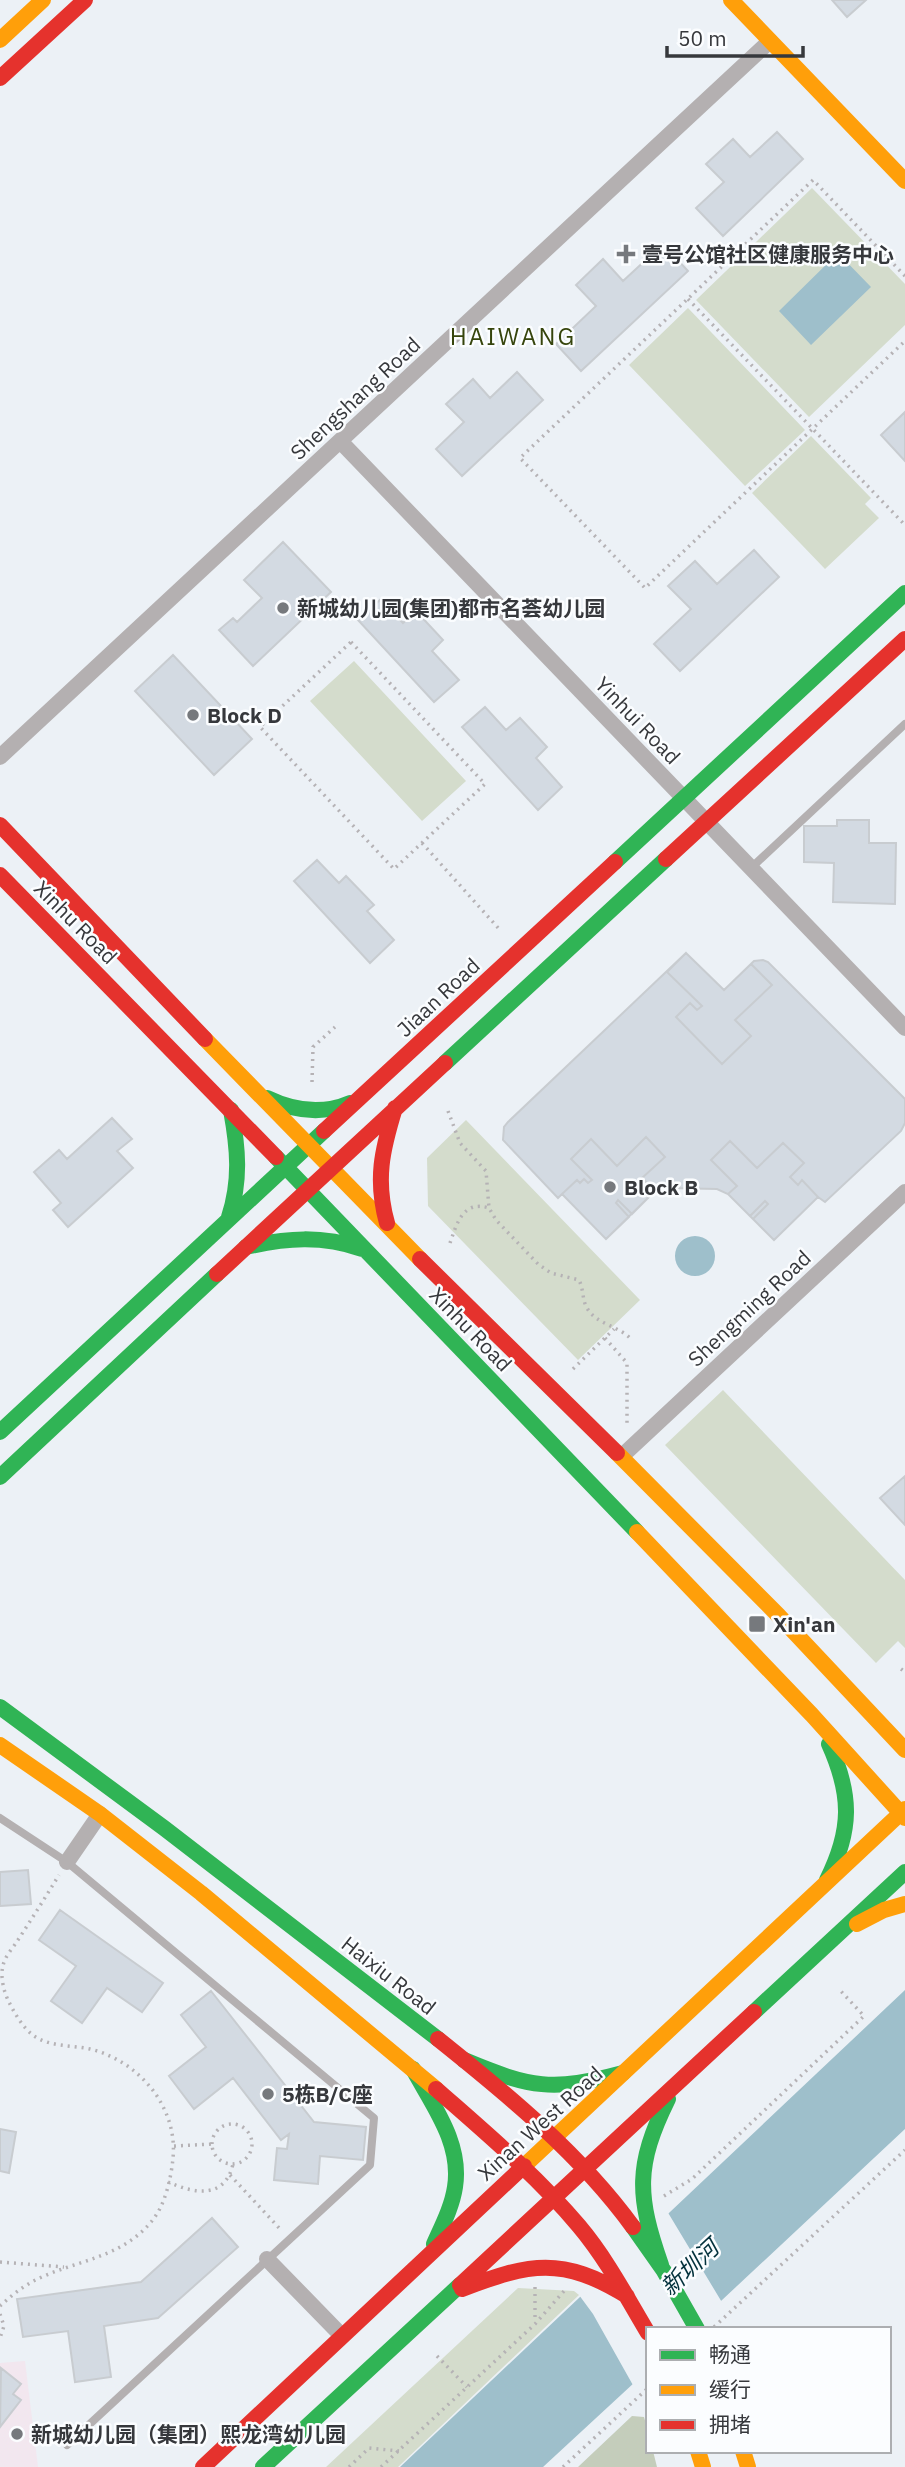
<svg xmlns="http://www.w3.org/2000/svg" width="905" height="2467" font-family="'IBM Plex Sans','Noto Sans SC',sans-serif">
<rect width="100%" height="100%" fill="#ecf1f6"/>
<path fill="#f2e7ef" d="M25,2361L38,2467H0V2363Z"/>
<path fill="#d4dccc" d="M812,188L905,284V325L809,417L696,300Z
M688,308L805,430L745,486L629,365Z
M811,436L871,498L865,504L879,518L825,569L752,493Z
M354,661L466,781L422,821L310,701Z
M466,1120L640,1300L578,1360L428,1206L427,1158Z
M723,1390L905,1580V1648L898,1641L876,1663L665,1445Z
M518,2288L574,2291L579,2295L398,2467H326Z"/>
<path fill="#c4cdbb" d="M632,2416L644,2417L648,2431V2451H653L657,2467H578Z"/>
<path fill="#9ebfcb" d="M838,253L871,287L811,345L779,311Z
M675 1256a20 20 0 1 1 40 0a20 20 0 1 1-40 0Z
M905,1990V2129L691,2329H648V2370L543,2467H400Z"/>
<path fill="#ecf1f6" d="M667,2211L723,2304L697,2329H648V2374L634,2387L593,2314L579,2295Z"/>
<path fill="#d3dae2" stroke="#c8ccd0" stroke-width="2" d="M832,0H866L847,17Z
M777,132L803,159L723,236L696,208L724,182L706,164L733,139L750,157Z
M663,244L688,271L581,371L556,344L596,306L576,285L603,259L623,281Z
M517,372L543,400L462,476L436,449L464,422L446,404L473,379L490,398Z
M905,412V461L881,435Z
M283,542L331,592L253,666L219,630L233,618L237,622L262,598L244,580Z
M754,550L779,577L680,671L654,644L691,609L668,586L695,561L717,584Z
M381,599L403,623L416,611L443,640L432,651L459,680L434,702L358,620Z
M173,655L252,739L214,775L135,691Z
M485,707L506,730L520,718L547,747L536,758L562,787L538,810L462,727Z
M837,820H869V843H896L895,904L833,902L834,863L804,862V826H837Z
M317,860L339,883L346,876L374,905L367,911L394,940L370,963L294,881Z
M686,953L724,990L751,964L772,985L735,1020L751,1036L722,1064L676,1017L690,1003L697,1010L702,1006L667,972Z
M686,953L724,990L754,961L763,960L768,962L905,1099V1123L901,1131L825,1202L818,1197L774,1240L728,1194L717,1189L667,1188L655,1191L606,1239L562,1194L558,1198L503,1140L504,1127L508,1122Z
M112,1118L132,1139L117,1151L133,1168L68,1227L53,1210L61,1203L34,1172L59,1150L67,1159Z
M646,1137L665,1157L642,1178L655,1191L632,1214L618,1200L616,1203L629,1217L606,1239L562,1194L577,1180L580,1183L584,1179L588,1183L592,1180L571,1159L591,1139L617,1166Z
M730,1141L757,1168L783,1143L804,1163L790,1177L798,1185L802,1180L818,1197L774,1240L753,1219L768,1204L765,1201L750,1216L728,1194L737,1186L711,1160Z
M905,1476V1525L880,1498Z
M28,1870L31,1904L0,1906V1872Z
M60,1910L163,1983L142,2012L107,1988L82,2023L51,2001L76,1966L39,1940Z
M211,1991L314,2122L366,2127L363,2160L320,2156L318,2184L274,2180L277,2148L287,2149L289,2134L281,2140L233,2078L194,2109L169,2076L206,2047L181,2015Z
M0,2129L16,2132L9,2173L0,2171Z
M212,2218L238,2247L158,2318L104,2326L111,2377L75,2382L68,2331L23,2337L17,2299L141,2282Z
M1,2368L21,2384L13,2394L21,2400L0,2427Z"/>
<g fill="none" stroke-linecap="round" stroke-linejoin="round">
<path stroke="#b5b2b5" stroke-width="3.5" stroke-dasharray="2 5" stroke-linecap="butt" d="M905,276L813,180L520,458L645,588L905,341
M688,299L905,525
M351,642L485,784L394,869L260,727Z
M422,843L500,930
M312,1082L313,1047L335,1027
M448,1111L460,1143L486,1171L489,1208L496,1220L538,1264L551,1273L579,1280C584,1290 582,1300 587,1308C596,1324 618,1326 630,1338
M450,1243C457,1223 463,1200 489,1208
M605,1338L627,1363V1423
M573,1369L614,1329
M901,1669L905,1672
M212 2144a20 20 0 1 1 40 0a20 20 0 1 1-40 0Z
M174,2146L212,2144
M230,2175L281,2230
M168,2182C195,2194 225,2199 233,2164
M664,2196L692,2179L864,2016L838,1988
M0,2262L64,2267
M535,2287V2322
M0,2306C13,2294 27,2283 44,2276C81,2260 123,2256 151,2222C165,2206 171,2179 173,2158C178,2107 139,2061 90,2049C71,2045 51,2047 34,2036C23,2028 15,2014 9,2002C4,1993 0,1976 3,1966C4,1958 12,1949 16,1943C31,1920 45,1898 59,1875
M0,2314L4,2326L0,2338
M714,2327L905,2150
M437,2356L467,2387
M349,2467L369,2448L399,2451
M381,2467L535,2324L564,2291
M563,2467L648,2388"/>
<path stroke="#b4b0b1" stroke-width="8" d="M751,868L905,724
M0,1818L67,1862L374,2118L370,2165L67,2445"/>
<path stroke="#b4b0b1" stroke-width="16" d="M340,441L905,1028
M0,757L770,41
M622,1456L905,1192
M67,1862L100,1814
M267,2259L342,2336"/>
<path stroke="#30b455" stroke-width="16" d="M615,862L905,593
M445,1063L666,859
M267,1098C294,1111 322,1115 350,1103
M276,1157L637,1532
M229,1217C241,1180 238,1148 231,1110
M246,1247C286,1238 322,1235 362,1249
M0,1432L324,1131
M0,1477L217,1274
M0,1707L164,1828L438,2039
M827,1880C852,1830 852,1795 829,1744
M754,2012L905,1872
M464,2060C531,2088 552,2092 623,2073
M413,2069C433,2106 462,2143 455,2187C452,2207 442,2226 434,2244
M633,2227L664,2271L697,2329
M661,2265C637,2196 635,2166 668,2099
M263,2467L460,2285"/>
<path stroke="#ff9f0a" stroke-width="16" d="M731,0L905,181
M0,40L43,0
M205,1039L420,1259
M617,1453L779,1616L905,1750
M637,1532L812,1715L905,1818
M0,1745L100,1814L201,1893L436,2089
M857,1924L884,1910L905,1904
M524,2166L905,1809
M698,2451L703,2467
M743,2451L748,2467"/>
<path stroke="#e5322d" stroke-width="16" d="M0,78L85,0
M0,825L205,1039
M666,859L905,639
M0,875L276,1157
M324,1131L615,862
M387,1223C375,1180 382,1150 395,1108
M420,1259L617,1453
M217,1274L445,1063
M438,2039C508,2095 580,2154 633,2227
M436,2089C486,2133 536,2175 579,2226C606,2258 626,2296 648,2333
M460,2285L754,2012
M462,2289C530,2263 562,2256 627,2296
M203,2467L524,2166"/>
</g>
<g fill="#76797d" stroke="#fbfdff" stroke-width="2.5">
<path d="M622.5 243.5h7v7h7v7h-7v7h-7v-7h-7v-7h7z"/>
<circle cx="283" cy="608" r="7"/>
<circle cx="193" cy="715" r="7"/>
<circle cx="610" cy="1187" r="7"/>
<rect x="748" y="1615" width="18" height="18" rx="3.5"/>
<circle cx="268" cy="2094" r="7"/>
<circle cx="17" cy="2434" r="7"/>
</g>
<g text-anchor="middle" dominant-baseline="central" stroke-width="5" stroke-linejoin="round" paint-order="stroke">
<g font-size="21" font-weight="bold" fill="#36383c" stroke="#fbfdff" text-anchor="start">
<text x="642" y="254">壹号公馆社区健康服务中心</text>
<text x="297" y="608">新城幼儿园(集团)都市名荟幼儿园</text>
<text x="207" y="715">Block D</text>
<text x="624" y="1187">Block B</text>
<text x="773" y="1624">Xin'an</text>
<text x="282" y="2094">5栋B/C座</text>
<text x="31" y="2434">新城幼儿园（集团）熙龙湾幼儿园</text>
</g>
<g font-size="21" fill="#36383c" stroke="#fbfdff">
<text transform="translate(355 398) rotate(-43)">Shengshang Road</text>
<text transform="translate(638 720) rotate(46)">Yinhui Road</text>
<text transform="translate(76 922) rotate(45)">Xinhu Road</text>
<text transform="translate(438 997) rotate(-43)">Jiaan Road</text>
<text transform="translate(749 1308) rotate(-43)">Shengming Road</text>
<text transform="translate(471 1329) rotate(46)">Xinhu Road</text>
<text transform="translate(389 1975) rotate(38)">Haixiu Road</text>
<text transform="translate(540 2123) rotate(-42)">Xinan West Road</text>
</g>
<g font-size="23" font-style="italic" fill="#03313c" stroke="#fbfdff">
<text transform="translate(689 2267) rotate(-43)">新圳河</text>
</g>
<g font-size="24" letter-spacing="2" fill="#36450d" stroke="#fbfdff">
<text x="513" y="336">HAIWANG</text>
</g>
</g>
<rect x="646" y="2327" width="245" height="126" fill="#fbfdff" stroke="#acaeb1" stroke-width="2"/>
<rect x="660" y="2350" width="35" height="10" fill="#30b455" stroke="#acaeb1" stroke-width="2"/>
<text x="709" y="2362" font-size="21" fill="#36383c">畅通</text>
<rect x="660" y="2385" width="35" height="10" fill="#ff9f0a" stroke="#acaeb1" stroke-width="2"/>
<text x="709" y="2397" font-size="21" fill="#36383c">缓行</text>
<rect x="660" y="2420" width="35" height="10" fill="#e5322d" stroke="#acaeb1" stroke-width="2"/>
<text x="709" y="2432" font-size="21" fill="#36383c">拥堵</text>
<path d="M667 46v10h136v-10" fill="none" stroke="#36383c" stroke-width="3.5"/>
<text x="678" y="46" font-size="21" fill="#36383c" stroke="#fbfdff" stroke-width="5" paint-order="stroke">50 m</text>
</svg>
